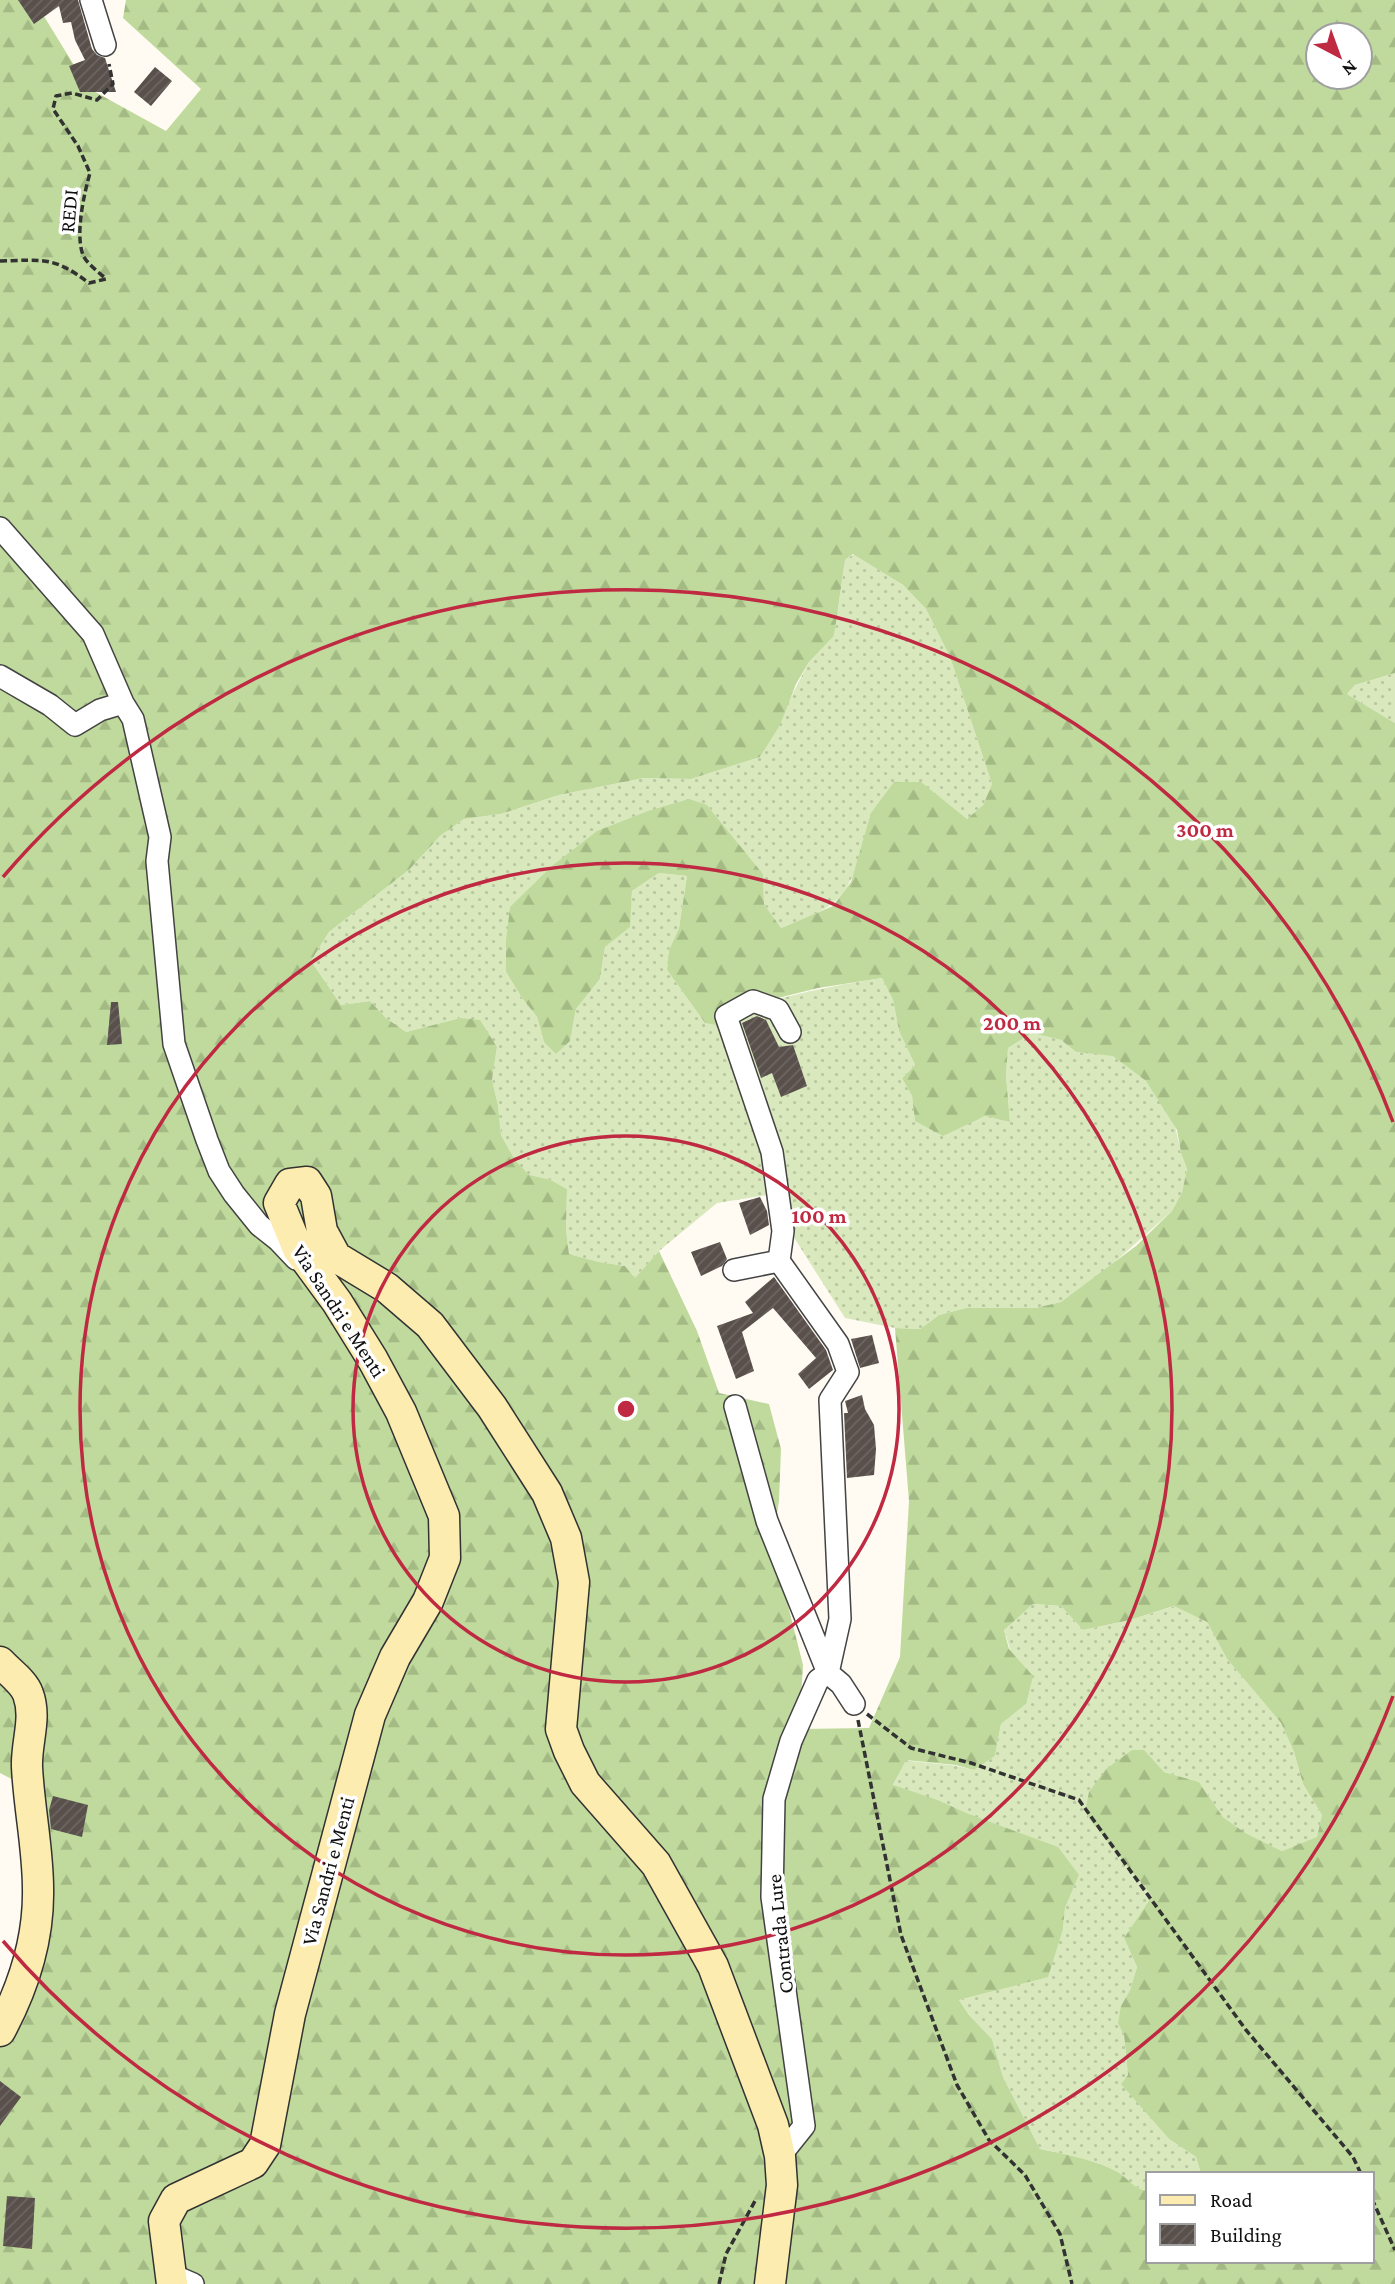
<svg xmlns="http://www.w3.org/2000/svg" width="1395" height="2284" font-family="'Crimson Pro',serif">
<defs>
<pattern id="grass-dots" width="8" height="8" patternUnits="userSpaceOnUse" patternTransform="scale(1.75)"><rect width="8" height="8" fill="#d9e9bd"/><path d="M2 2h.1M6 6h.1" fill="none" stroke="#b9c7a1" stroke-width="1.8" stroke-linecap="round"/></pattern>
<pattern id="forest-firs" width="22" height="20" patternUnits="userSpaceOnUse" patternTransform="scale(1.75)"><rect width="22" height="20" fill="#bfda9c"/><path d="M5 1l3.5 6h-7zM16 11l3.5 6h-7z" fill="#a3ba85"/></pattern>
<pattern id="building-hatch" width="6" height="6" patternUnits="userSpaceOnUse" patternTransform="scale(1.75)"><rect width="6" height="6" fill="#59504c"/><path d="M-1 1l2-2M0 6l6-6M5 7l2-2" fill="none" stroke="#6c6561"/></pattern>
</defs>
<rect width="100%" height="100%" fill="#fffbf3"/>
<path fill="url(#grass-dots)" d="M854,554L903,585L926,609L950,657L992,784L983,805L967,819L947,805L861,854C843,908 830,907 781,928L764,904L763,874L707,805L506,972L522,998L537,1017L544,1042L570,1041L576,1009L600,979L605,947L629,927L632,891L659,873L687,876L679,928L669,950L667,970L705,1023C764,1000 819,988 882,978L893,1000L899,1031L915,1065L902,1078L912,1096L915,1120L964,1124L985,1116L1010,1121L1006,1075L1008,1048L1032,1033L1061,1040L1076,1052L1113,1055L1146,1081L1174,1121L1181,1153L1187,1169L1182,1192L1172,1211L1108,1268L1061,1302L1035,1308H966L939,1315L920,1329L895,1328L845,1318L767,1195L717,1203L659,1251L635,1278L625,1266L599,1262L569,1254L566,1229L567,1189L551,1180L529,1176L515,1160L501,1135L498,1105L492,1080L497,1047L460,1018L406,1032L386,1018L370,1001L341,1005L311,961L329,932L410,869L440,836L464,819L501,814L559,795L644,778L691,779L760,757L809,662L834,636L845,560Z
M1395,673V723L1347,694L1355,685Z
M1033,1604L1061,1606L1083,1630L1130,1620L1175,1606L1207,1622L1227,1659L1281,1723L1294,1752L1303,1784L1322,1815L1318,1837L1282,1851L1245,1834L1223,1817L1199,1782L1164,1772L1086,1807L1089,1819L1152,1896L1124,1938L1137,1967L1130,1990L1121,2006L1128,2075L1150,2116L1169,2139L1196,2157L1201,2174H1148V2191C1135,2190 1127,2177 1116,2171C1092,2159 1065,2154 1040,2149L1003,2077L992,2039L969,2015L959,2000L994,1991L1063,1929L1065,1908L1079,1875L969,1814L938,1800L893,1786L905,1760C929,1764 951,1763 974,1770L995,1756L1001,1724L1026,1704L1004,1629Z"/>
<path fill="url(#forest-firs)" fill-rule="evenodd" d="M0,0H34L88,88L166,131L201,89L123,18L126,0H1395V673L1355,685L1347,694L1395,723V2284H0V2021L29,1948L23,1785L0,1773ZM1318,35H1360V77H1318ZM853,554L903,585L926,609L950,657L992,784L983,805L967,819L921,782H894L871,813L851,882L833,906L781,928L764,904L763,874L707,805L689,799L648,811L597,831L552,866L510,907L506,941V972L522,998L537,1017L544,1042L556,1054L570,1041L576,1009L600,979L605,947L630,927L632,891L659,873L687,876L679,928L669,950L667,970L705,1023L717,1025L754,1004L818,988L882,978L893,1000L899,1031L915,1065L902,1078L912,1096L915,1121L943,1136L985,1116L1010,1122L1006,1075L1008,1048L1032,1033L1061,1040L1076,1052L1113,1056L1146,1081L1177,1130L1181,1153L1187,1169L1182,1192L1172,1211L1136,1246L1061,1302L1035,1308H966L939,1315L920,1329L895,1328L909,1501L900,1657L869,1728L799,1729L803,1665L772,1542L779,1501L781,1449L769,1404L719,1393L697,1331L659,1251L635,1278L625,1266L599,1262L569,1254L566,1229L567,1189L551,1180L529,1175L515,1160L501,1135L498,1105L492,1080L497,1047L480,1020L460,1018L406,1032L386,1018L370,1001L341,1005L311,961L329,932L410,869L440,836L464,819L501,814L559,795L644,778L691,779L760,757L780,725L796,684L809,662L834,636L845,560ZM1033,1604L1061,1606L1083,1630L1130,1620L1174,1606L1207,1622L1227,1659L1281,1723L1294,1752L1303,1784L1322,1815L1317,1837L1282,1851L1245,1833L1223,1817L1199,1782L1164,1772L1144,1750H1132L1106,1769L1089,1792L1086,1807L1089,1819L1152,1896L1124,1938L1137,1967L1130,1990L1121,2006L1118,2023L1124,2035L1128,2075L1121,2084L1169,2139L1196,2157L1201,2174H1372V2261H1148V2191C1135,2190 1127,2177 1116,2171C1092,2159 1065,2154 1040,2149L1003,2077L992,2039L969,2015L959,2000L1048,1977L1063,1929L1065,1908L1079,1875L1058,1847L969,1814L938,1800L893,1785L906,1760L956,1765L974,1770L995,1756L1001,1724L1026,1704L1033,1676L1009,1649L1004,1630Z"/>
<path fill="url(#building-hatch)" d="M18,0H78L92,49L97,55L105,58L116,92H80L69,66L85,60L75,40L71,22L63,23L59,6L34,24Z
M155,67L172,81L151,106L134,92Z
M111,1002H118L122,1044L107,1045Z
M757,1016L766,1020L779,1047L793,1045L807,1086L781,1097L772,1073L761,1078L742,1023Z
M760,1197L767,1211L769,1225L750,1235L739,1203Z
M720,1242L727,1259L722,1266L701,1276L691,1252Z
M774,1277L826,1350L833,1370L809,1389L798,1374L816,1358L773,1308L742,1332L754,1371L736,1379L717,1326L753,1313L745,1302Z
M872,1335L879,1363L860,1368L851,1339Z
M862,1395L865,1409L874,1425L876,1449L874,1475L847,1478L844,1413H848L845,1401Z
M53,1796L88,1805L82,1837L51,1829L49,1810Z
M0,2081L21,2097L0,2126Z
M7,2196L35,2198L32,2249L3,2246Z"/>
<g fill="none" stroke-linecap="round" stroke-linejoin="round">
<defs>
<path id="minor" d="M91,0L105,45
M0,528L93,634L123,703L133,719L160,837L157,861L174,1044L207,1140L219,1171L234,1194L259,1225L278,1240L296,1259
M0,676L50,705L75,725L100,710L123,703
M779,1261L783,1231L772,1152L726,1016L753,1001L778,1010L790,1032
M734,1270L779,1261L838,1344L848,1372L830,1400L840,1619L828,1673L818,1680L791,1741L774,1799L772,1897L804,2126L780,2156
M735,1406L767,1521L828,1673L841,1684L854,1704
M172,2275L193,2284"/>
<path id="secondary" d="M0,1662C8,1671 24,1682 28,1694C37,1718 26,1742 27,1767C29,1808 38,1848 38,1889C39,1939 23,1988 0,2031
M172,2284L164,2221L176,2199L253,2163L265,2145L290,2014L370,1715L395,1657L428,1601L445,1558L444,1516L401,1412L373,1360L337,1302L298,1249L279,1203L290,1184L307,1182L316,1196L322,1231L336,1257L387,1288L430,1325L492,1407L547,1493L566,1538L574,1582L561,1729L569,1751L585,1783L656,1864L713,1966L773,2125L780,2156L782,2185L770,2284"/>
</defs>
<use href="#minor" stroke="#434343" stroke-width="24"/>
<use href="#secondary" stroke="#323232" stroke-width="33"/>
<path stroke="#323232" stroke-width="3.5" stroke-dasharray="7 3.5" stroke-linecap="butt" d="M0,261C44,260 53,256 89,283L106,279C100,273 87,264 83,255C75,234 84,194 90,173L78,146L53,109L56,96L72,93L97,100L113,84L109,64
M867,1714L911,1748L971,1763L1079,1800L1246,2030L1353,2157L1361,2174
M858,1720L901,1935L957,2085L989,2140L1025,2175L1060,2234L1072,2284
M1372,2199L1395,2250
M719,2284L726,2254L755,2201"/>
<use href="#minor" stroke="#fff" stroke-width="21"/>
<use href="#secondary" stroke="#fdecb0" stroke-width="30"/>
</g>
<g fill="none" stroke="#bf2942" stroke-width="3.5">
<circle cx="626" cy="1409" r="273"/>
<circle cx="626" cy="1409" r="546"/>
<path d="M1393 1696A819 819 0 0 1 3 1941M3 877A819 819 0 0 1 1393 1122"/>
</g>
<g text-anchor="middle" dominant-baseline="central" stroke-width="7" stroke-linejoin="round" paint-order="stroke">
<g font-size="21" fill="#101010" stroke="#fff">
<text transform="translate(69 211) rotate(-85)">REDI</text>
<text transform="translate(339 1311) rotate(57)">Via Sandri e Menti</text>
<text transform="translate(328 1871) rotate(-75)">Via Sandri e Menti</text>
<text transform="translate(780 1934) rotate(-96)">Contrada Lure</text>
</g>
</g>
<circle cx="626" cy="1409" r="10" fill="#bf2942" stroke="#fff" stroke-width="3.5"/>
<g font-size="21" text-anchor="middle" font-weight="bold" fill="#bf2942" stroke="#fff" stroke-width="7" stroke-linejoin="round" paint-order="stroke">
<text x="1205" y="837">300 m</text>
<text x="1012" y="1030">200 m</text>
<text x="819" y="1223">100 m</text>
</g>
<rect x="1146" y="2172" width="228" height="91" fill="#ffffff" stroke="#9f9f9f" stroke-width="2"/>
<rect x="1160" y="2195" width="35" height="10" fill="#fdecb0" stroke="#9f9f9f" stroke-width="2"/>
<text x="1210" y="2207" font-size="21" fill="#101010">Road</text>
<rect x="1160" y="2224" width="35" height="21" fill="url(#building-hatch)" stroke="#9f9f9f" stroke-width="2"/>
<text x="1210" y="2242" font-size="21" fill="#101010">Building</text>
<g transform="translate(1339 56) rotate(139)"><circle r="33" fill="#ffffff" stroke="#9f9f9f" stroke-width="2"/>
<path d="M0-5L12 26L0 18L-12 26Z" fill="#bf2942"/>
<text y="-10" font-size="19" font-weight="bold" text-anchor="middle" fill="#101010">N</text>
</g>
</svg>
